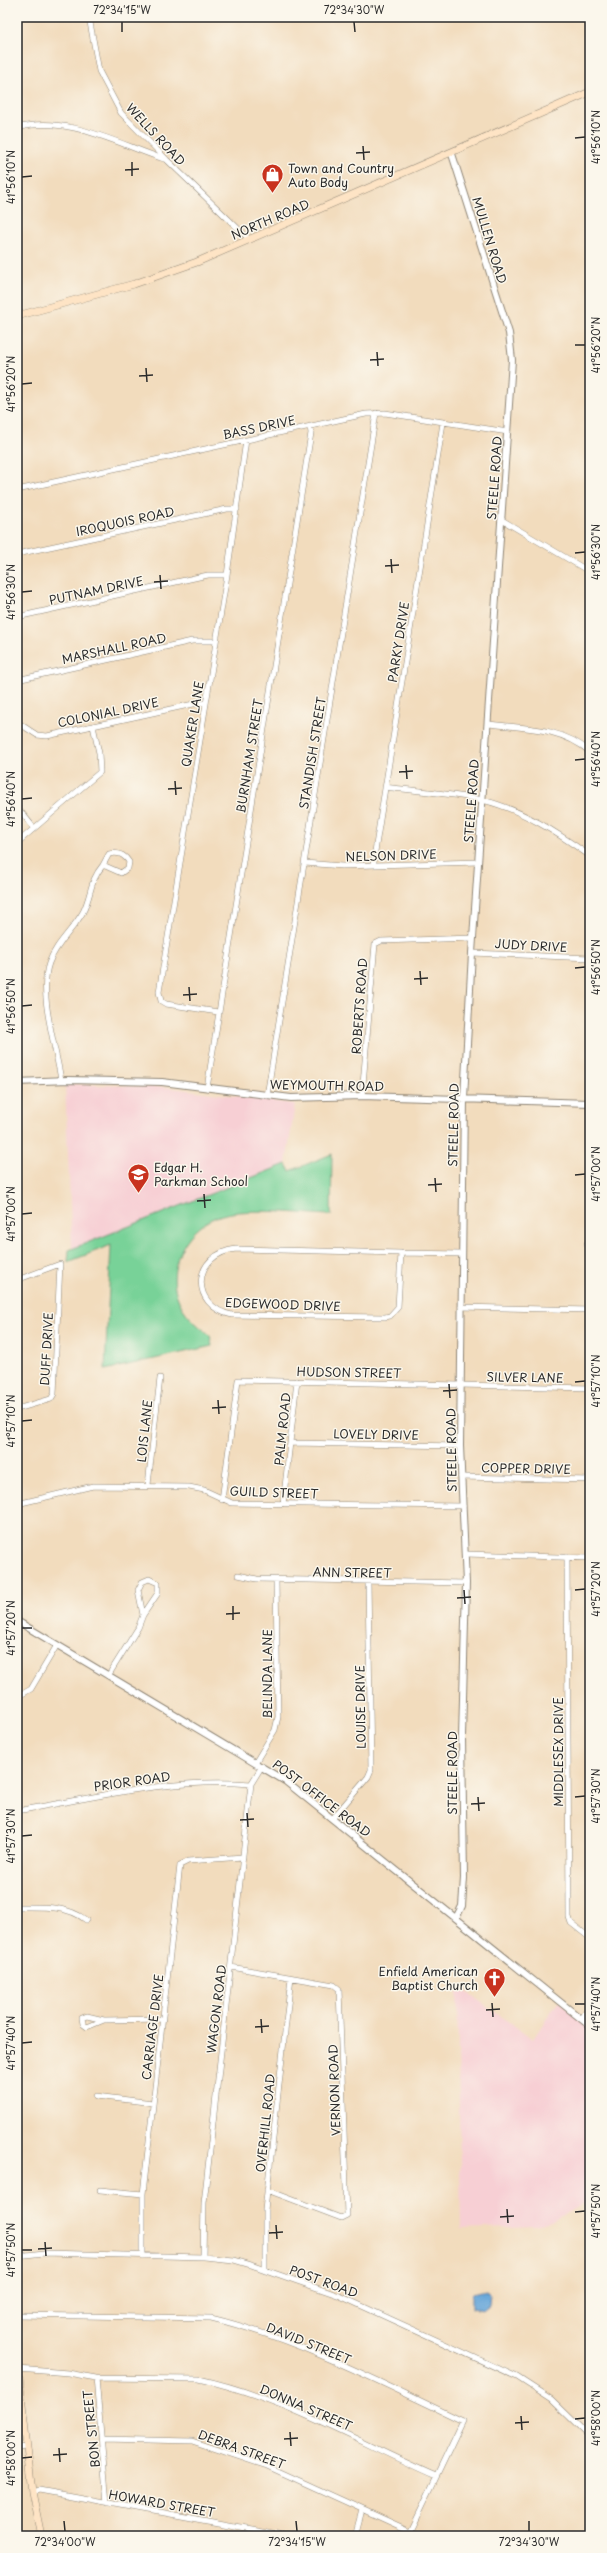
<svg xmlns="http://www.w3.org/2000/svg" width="607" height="2553" font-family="'Playpen Sans',sans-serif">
<rect width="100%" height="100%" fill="#fbf7ec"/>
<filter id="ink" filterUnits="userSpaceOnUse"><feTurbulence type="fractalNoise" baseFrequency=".025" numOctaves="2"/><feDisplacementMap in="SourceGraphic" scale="8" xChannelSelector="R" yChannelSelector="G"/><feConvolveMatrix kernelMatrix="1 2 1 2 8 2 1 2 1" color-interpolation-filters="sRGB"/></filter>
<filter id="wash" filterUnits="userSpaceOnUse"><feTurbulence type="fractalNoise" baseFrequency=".012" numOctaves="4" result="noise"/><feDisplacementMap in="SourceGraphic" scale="16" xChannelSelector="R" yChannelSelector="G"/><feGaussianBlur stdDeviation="0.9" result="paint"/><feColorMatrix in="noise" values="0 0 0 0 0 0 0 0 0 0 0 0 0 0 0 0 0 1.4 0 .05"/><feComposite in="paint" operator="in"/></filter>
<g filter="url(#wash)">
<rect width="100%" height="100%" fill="#f2dcbd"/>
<path fill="#f7cfd4" d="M65,1084L164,1087L295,1104L286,1164L72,1249Z
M457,1985L533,2039L559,2000L590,2026V2200L554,2220L536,2226L461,2229Z"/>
<path fill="#78d298" stroke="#527e62" d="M332,1154L331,1215C301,1214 250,1207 222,1215C189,1224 166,1263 177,1296C183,1314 196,1324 210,1335L212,1346L105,1370L111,1245L68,1262L69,1250L286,1164L290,1171Z"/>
<path fill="#66a6d9" stroke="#486882" d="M486,2290L490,2293L489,2305L483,2310L473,2308V2293Z"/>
</g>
<g filter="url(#ink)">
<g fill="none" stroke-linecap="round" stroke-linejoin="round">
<defs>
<path id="minor" d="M89,17L99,71L121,113L167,160L250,240
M17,128C66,114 118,144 164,159
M17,490L366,414L385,413L508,432
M502,520L590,572
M17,554L227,509H237
M17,617L208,575H227
M17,680L192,641H216
M17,722L37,735L47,736L198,703H206
M488,724C523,728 562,727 590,752
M385,787C417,791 451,793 482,800C521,809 558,833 590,856
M17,807L34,828
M17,843L100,772L99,753L93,726
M305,863L342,866L478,862
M373,864L443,423
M472,953L590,958
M218,1012L166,1004L161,1001L159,992L227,575L246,440
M61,1080C56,1047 38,994 49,963C56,943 73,930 83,912C92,894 89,882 103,865L121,873L128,868L129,862C124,854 118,852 109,854L103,865
M207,1088L311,433L310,427
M267,1096L376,413
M362,1096L375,944L381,941L473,938
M587,1244H590
M236,1249L401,1253L398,1307L390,1316L385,1317L232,1315C189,1306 192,1254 236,1249Z
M401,1253L462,1254
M17,1280L60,1264L54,1394L51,1399L17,1409
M461,1307L590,1310
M292,1443L460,1446
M461,1477L590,1480
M148,1485L160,1378
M222,1500L238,1380L590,1388
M17,1504L93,1486L189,1487L204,1490L232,1503L463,1506
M283,1504L297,1381
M465,1554L590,1558
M567,1557L569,1917L571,1923L590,1938
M238,1575L257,1579L466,1583
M149,1579L158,1583V1593L143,1615L138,1590L142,1582Z
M108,1676L138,1628L143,1615
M17,1697L31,1689L57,1645
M255,1763L275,1730L278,1717L276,1580
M17,1811C94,1798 172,1777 251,1784
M333,1818L368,1777L371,1770L368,1583
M17,1907C41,1907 67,1905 86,1920
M231,1967L334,1985L339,1989L347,2215L341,2218L267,2190
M581,2019L590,2007
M104,2020L87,2027L83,2024L82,2018L87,2016L104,2020L163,2019
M96,2096L153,2103
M100,2190L143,2194
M17,2256L44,2253L203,2257L234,2260L251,2265L340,2296L517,2377L551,2399L590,2437
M143,2256V2194L180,1865L188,1861L243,1857
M203,2257L204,2203L251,1784L262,1766
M265,2270V2210L291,1978
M17,2315L211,2318C298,2339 382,2383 463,2421L410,2532
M18,2369L68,2373L96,2378L199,2379C282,2397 358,2442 436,2476
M96,2378L107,2503
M103,2439L192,2441L267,2466L421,2536
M17,2448L26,2447
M32,2492L39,2490L289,2536
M355,2536L362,2510"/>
<path id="tertiary" d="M452,154L509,333L512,360L472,953L464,1098L460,1446L466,1583L462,1737L464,1878L462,1906L456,1918
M17,1082L68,1080L162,1082L291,1098L362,1096L590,1103
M17,1621L285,1781L590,2026"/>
<path id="secondary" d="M17,316L134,284L197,262L590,92
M17,2360L32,2492L41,2536"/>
</defs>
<use href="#minor" stroke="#8e8474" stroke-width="6"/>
<use href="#tertiary" stroke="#8e8474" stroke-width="8"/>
<use href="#secondary" stroke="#8e8474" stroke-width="8"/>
<use href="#minor" stroke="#fff" stroke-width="5"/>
<use href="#tertiary" stroke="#fff" stroke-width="6"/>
<use href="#secondary" stroke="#fee4c5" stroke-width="7"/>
</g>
</g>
<path fill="none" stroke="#2b2b2b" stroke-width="1.5" d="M122,22V32M354,22L355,32M575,138L585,137M363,146L364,160M356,153L370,152M132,162V176M125,170L139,169M22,177L32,176M575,345H585M377,352L378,366M370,360L384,359M146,368L147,382M139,376L153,375M22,384L32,383M575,553L585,552M391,559L392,573M385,566L399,565M160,575L161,589M154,582L168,581M22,592L32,591M575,760L585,759M406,765L407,779M399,772L413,771M175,781L176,795M168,789L182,788M22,799L32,798M575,968L585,967M420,971L421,985M414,979L428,978M189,987L190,1001M183,995L197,994M22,1006L32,1005M575,1175L585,1174M435,1178L436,1192M428,1185L442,1184M204,1194L205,1208M197,1201L211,1200M22,1214L32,1213M575,1382L585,1381M449,1384L450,1398M443,1391L457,1390M218,1400L219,1414M212,1408L226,1407M22,1421L32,1420M464,1590L465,1604M575,1590L585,1589M457,1598L471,1597M233,1606V1620M226,1614L240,1613M22,1628H32M478,1797L479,1811M575,1797L585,1796M471,1804L485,1803M247,1813L248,1827M240,1820L254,1819M22,1836L32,1835M492,2003L493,2017M575,2004H585M486,2010L500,2009M261,2019L262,2033M255,2027L269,2026M22,2043L32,2042M507,2209L508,2223M575,2212L585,2211M500,2217L514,2216M276,2225L277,2239M269,2233L283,2232M45,2242L46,2256M38,2249L52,2248M22,2250H32M521,2416L522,2430M575,2419L585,2418M515,2423L529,2422M290,2432L291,2446M284,2439L298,2438M59,2448L60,2462M53,2455L67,2454M22,2458L32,2457M64,2521L65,2531M296,2521L297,2531M529,2521V2531"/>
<defs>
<symbol id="shop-pin" viewBox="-11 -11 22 30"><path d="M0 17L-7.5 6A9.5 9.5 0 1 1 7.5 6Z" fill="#c8321e" stroke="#fbf7ec"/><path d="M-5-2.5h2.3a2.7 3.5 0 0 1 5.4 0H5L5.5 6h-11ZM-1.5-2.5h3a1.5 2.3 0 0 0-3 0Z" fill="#fff"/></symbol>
<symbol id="school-pin" viewBox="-11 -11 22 30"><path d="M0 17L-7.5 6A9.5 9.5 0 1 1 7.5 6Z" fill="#c8321e" stroke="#fbf7ec"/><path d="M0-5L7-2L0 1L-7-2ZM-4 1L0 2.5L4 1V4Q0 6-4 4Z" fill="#fff"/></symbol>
<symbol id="church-pin" viewBox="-11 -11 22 30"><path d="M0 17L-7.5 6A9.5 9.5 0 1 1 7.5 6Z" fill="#c8321e" stroke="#fbf7ec"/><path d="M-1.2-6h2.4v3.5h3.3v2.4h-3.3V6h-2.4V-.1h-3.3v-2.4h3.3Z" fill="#fff"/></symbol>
</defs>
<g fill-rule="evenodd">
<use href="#shop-pin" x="260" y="162" width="25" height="34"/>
<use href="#school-pin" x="126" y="1162" width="25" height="34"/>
<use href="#church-pin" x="482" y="1966" width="25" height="34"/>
</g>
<g text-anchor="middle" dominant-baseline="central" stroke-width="3" stroke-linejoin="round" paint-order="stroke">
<g font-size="12" fill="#2b2b2b" stroke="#fbf7ec">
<text transform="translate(156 134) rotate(47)">WELLS ROAD</text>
<text transform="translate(270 219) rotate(-23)">NORTH ROAD</text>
<text transform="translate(490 240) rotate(73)">MULLEN ROAD</text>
<text transform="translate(259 427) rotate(-12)">BASS DRIVE</text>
<text transform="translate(494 478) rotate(-86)">STEELE ROAD</text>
<text transform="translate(125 521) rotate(-12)">IROQUOIS ROAD</text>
<text transform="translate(96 590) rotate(-12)">PUTNAM DRIVE</text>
<text transform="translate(398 642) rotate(-81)">PARKY DRIVE</text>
<text transform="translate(114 648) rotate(-12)">MARSHALL ROAD</text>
<text transform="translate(108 712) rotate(-12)">COLONIAL DRIVE</text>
<text transform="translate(192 724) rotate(-81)">QUAKER LANE</text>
<text transform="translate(312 753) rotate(-81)">STANDISH STREET</text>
<text transform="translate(249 756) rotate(-81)">BURNHAM STREET</text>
<text transform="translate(471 801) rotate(-86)">STEELE ROAD</text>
<text transform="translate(391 855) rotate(-2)">NELSON DRIVE</text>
<text transform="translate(531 945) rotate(3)">JUDY DRIVE</text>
<text transform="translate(359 1006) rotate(-86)">ROBERTS ROAD</text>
<text transform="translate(327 1085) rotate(1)">WEYMOUTH ROAD</text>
<text transform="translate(453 1125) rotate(-89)">STEELE ROAD</text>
<text transform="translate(283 1304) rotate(2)">EDGEWOOD DRIVE</text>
<text transform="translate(46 1349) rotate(-87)">DUFF DRIVE</text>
<text transform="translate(349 1372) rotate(1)">HUDSON STREET</text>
<text transform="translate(525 1377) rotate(1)">SILVER LANE</text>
<text transform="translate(282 1429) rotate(-84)">PALM ROAD</text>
<text transform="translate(144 1431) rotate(-84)">LOIS LANE</text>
<text transform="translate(376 1434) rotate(1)">LOVELY DRIVE</text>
<text transform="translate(451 1450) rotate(-91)">STEELE ROAD</text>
<text transform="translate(526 1468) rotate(1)">COPPER DRIVE</text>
<text transform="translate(274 1492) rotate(2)">GUILD STREET</text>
<text transform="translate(352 1572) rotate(1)">ANN STREET</text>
<text transform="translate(267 1674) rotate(-90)">BELINDA LANE</text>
<text transform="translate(360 1707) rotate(-91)">LOUISE DRIVE</text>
<text transform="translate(558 1752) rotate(-90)">MIDDLESEX DRIVE</text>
<text transform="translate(452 1773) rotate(-90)">STEELE ROAD</text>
<text transform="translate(132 1781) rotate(-8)">PRIOR ROAD</text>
<text transform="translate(322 1798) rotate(37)">POST OFFICE ROAD</text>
<text transform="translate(216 2009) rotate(-83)">WAGON ROAD</text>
<text transform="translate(152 2027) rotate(-83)">CARRIAGE DRIVE</text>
<text transform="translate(334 2090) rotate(-92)">VERNON ROAD</text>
<text transform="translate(265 2123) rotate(-84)">OVERHILL ROAD</text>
<text transform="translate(324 2281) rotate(20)">POST ROAD</text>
<text transform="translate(309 2343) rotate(22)">DAVID STREET</text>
<text transform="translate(306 2407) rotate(23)">DONNA STREET</text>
<text transform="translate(91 2429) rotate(-96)">BON STREET</text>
<text transform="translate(242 2449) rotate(20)">DEBRA STREET</text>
<text transform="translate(162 2503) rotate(10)">HOWARD STREET</text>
</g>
<g font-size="12" fill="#2b2b2b" stroke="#fbf7ec" text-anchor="start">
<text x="288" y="168">Town and Country<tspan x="288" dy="14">Auto Body</tspan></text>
<text x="154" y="1167">Edgar H.<tspan x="154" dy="14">Parkman School</tspan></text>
<text x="478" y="1971" text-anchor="end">Enfield American<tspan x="478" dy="14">Baptist Church</tspan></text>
</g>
</g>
<rect width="607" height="2553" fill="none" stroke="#fbf7ec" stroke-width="44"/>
<rect x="22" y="22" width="563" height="2509" fill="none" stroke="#2b2b2b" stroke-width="1.5"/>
<g font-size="10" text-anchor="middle" fill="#2b2b2b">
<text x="122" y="14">72°34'15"W</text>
<text x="354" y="14">72°34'30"W</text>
<text transform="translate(596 137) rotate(-90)" y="4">41°56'10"N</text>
<text transform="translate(11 177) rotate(-90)" y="4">41°56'10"N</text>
<text transform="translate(596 345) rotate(-90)" y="4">41°56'20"N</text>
<text transform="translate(11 384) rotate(-90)" y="4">41°56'20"N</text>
<text transform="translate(596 552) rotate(-90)" y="4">41°56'30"N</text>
<text transform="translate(11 592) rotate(-90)" y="4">41°56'30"N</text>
<text transform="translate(596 759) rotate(-90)" y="4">41°56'40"N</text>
<text transform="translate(11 799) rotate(-90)" y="4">41°56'40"N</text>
<text transform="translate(596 967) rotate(-90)" y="4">41°56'50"N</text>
<text transform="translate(11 1006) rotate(-90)" y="4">41°56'50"N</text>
<text transform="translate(596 1174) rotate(-90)" y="4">41°57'00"N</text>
<text transform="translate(11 1214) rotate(-90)" y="4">41°57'00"N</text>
<text transform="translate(596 1381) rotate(-90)" y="4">41°57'10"N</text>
<text transform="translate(11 1421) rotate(-90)" y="4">41°57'10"N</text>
<text transform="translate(596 1589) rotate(-90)" y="4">41°57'20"N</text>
<text transform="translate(11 1628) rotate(-90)" y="4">41°57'20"N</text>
<text transform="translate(596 1796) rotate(-90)" y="4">41°57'30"N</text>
<text transform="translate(11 1836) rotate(-90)" y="4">41°57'30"N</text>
<text transform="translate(596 2004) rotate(-90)" y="4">41°57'40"N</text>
<text transform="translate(11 2043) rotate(-90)" y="4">41°57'40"N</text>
<text transform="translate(596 2211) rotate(-90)" y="4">41°57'50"N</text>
<text transform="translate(11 2250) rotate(-90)" y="4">41°57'50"N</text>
<text transform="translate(596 2418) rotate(-90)" y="4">41°58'00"N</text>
<text transform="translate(11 2458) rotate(-90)" y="4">41°58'00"N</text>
<text x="65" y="2546">72°34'00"W</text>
<text x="297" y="2546">72°34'15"W</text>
<text x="529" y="2546">72°34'30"W</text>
</g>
</svg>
